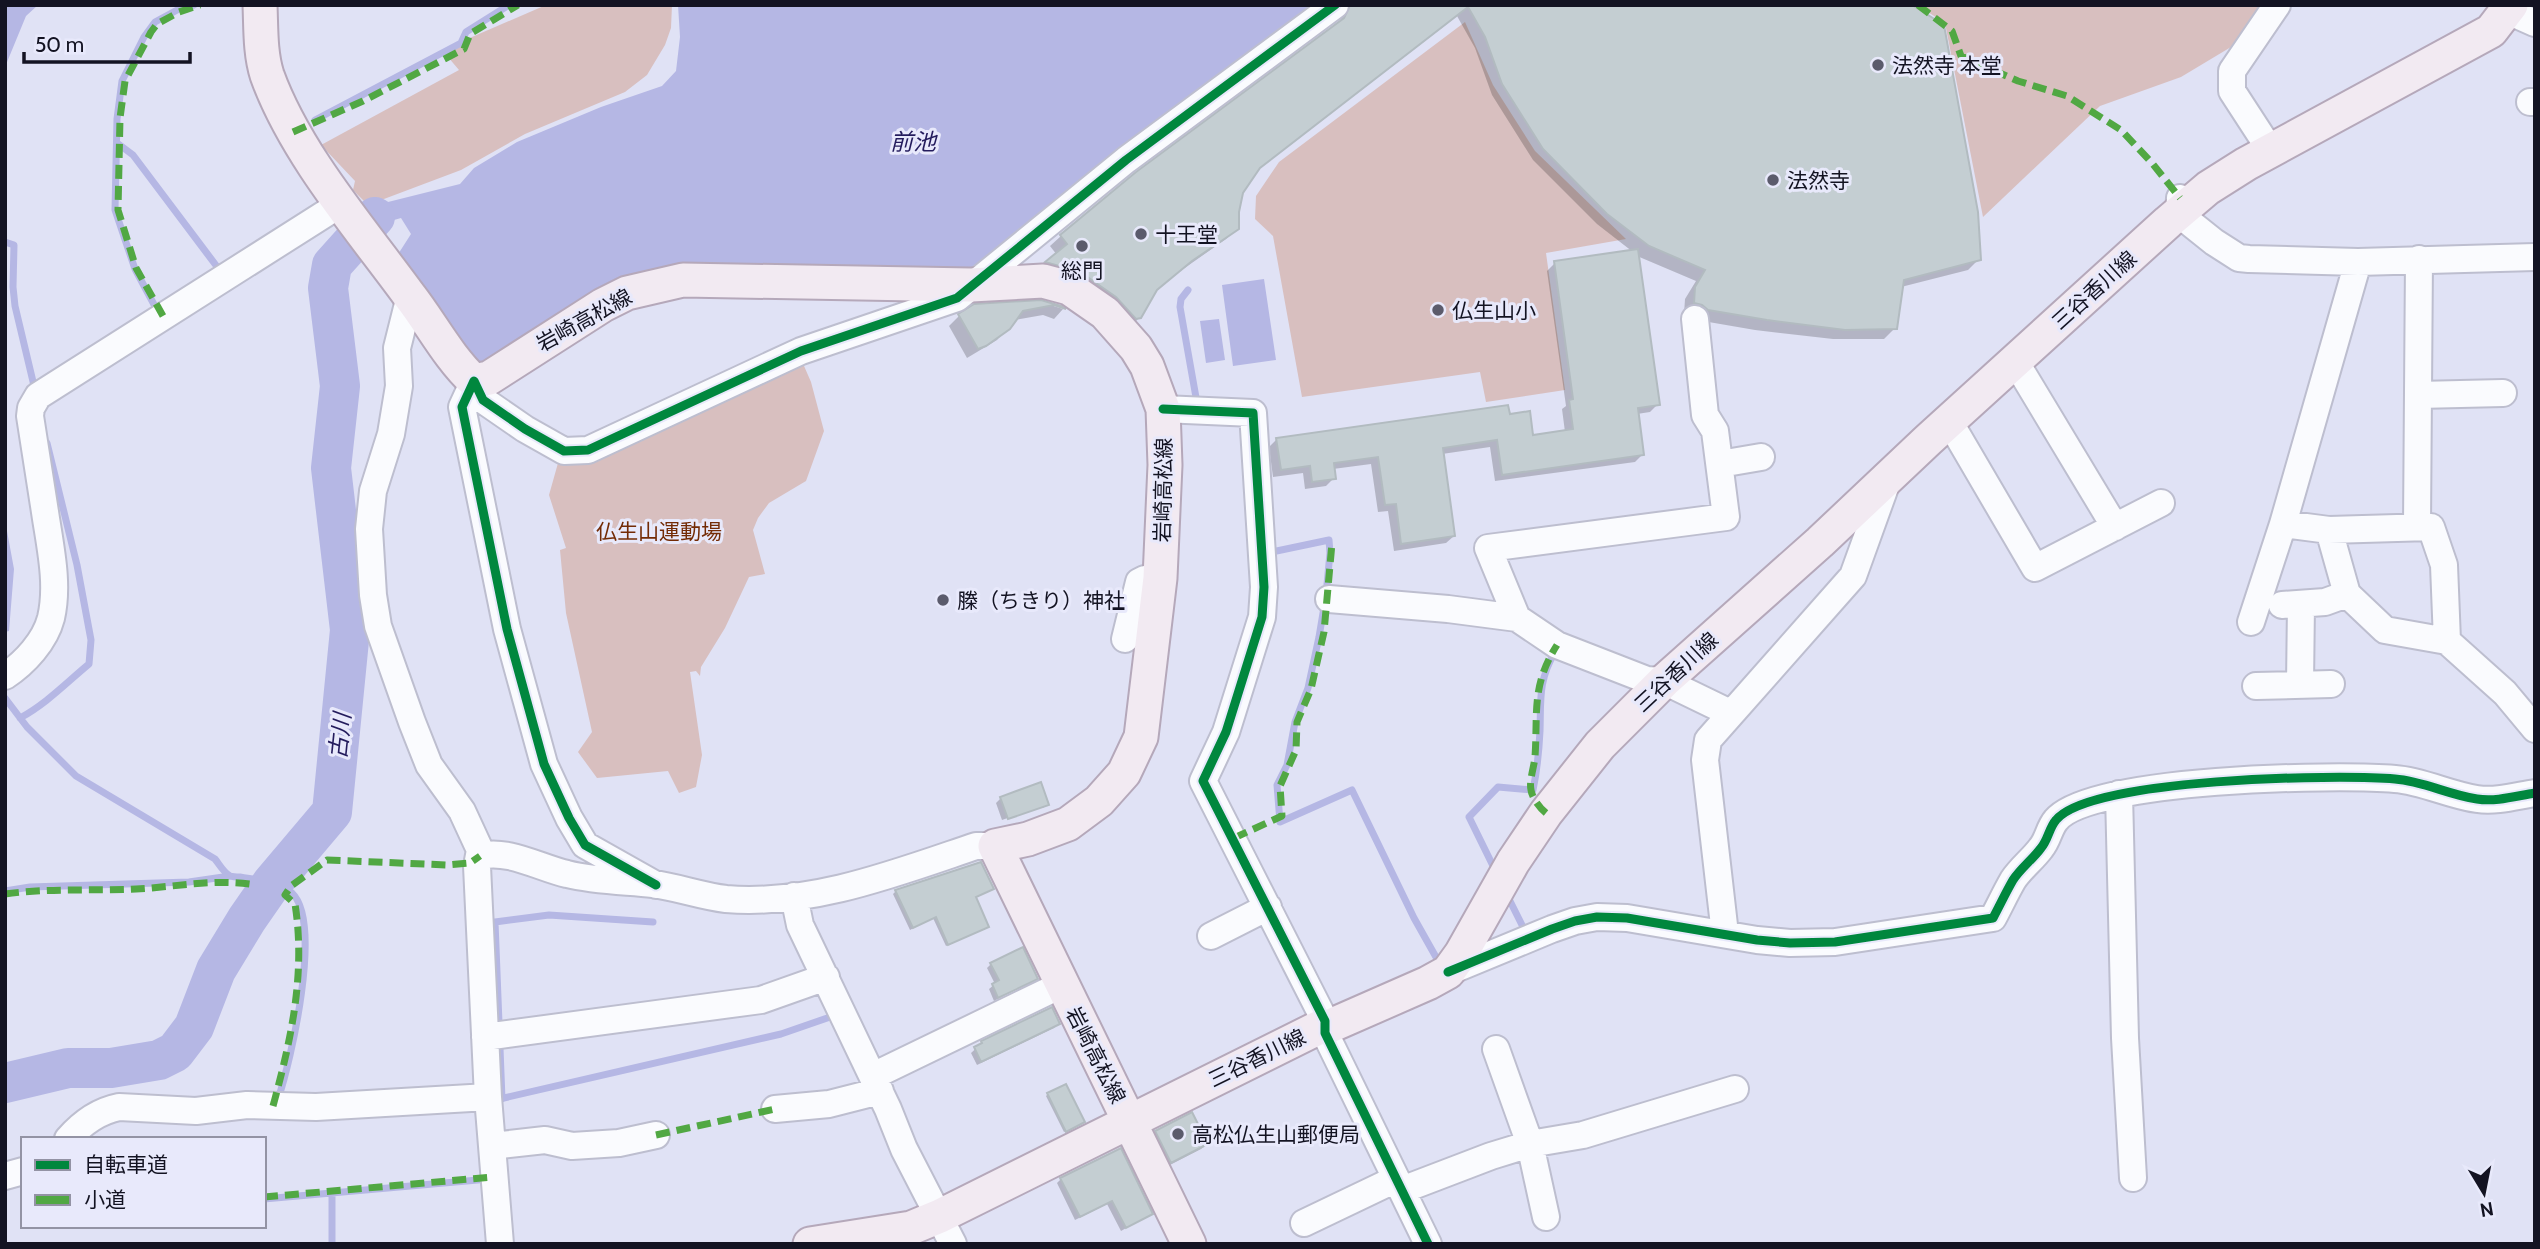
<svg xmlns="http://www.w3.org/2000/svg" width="2540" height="1249" font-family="Cabin,'Noto Sans JP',sans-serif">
<rect width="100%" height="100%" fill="#e0e2f5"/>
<path fill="#d8bfbf" d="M546,5H672L671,28L665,45L647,75L625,92L525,134L461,170L368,205L353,190L355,181L321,145L459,70L442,50Z
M1917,5H2285L2256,32L2181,77L2100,106L1983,217L1945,23Z
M1465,22L1493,85L1535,151L1626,239L1546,253L1565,390L1486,402L1480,372L1302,397L1273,236L1255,219L1256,196L1279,162Z
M801,359L811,382L824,431L806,481L769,503L758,518L753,530L765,574L749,577L725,628L701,667L700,676L696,671L690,672L702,755L696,787L679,793L668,771L597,778L578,752L592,732L566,613L560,550L566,548L549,495L560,456Z"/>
<path fill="#b5b7e4" d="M5,5H38L26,16L5,67Z
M678,5H1320L959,279L677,272L495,363L476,362L395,259L411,234L401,218L380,224L368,207L460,184L474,168L517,142L601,107L662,86L676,71L680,37Z
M1264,279L1276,360L1233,366L1222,285Z
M1219,319L1225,360L1206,363L1200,321Z
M5,520L14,569L9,631L5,632Z"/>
<path fill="#0003" d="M1351,5H1842L1979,259L1968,270L1901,287L1895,328L1884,339H1833L1755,330L1697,320L1684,314L1685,299L1696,281L1637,256L1658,404L1650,412L1637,414L1643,454L1635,462L1495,481L1490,447L1442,454L1454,536L1446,543L1394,551L1388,511L1378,512L1371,464L1333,469L1334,478L1326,486L1305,489L1303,473L1273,477L1269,447L1277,439L1508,416L1532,437L1565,432L1562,409L1566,406L1547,271L1555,263L1633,252L1597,224L1533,160L1492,95L1475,48L1457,16L1255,172L1242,192L1237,212V228L1226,239L1179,272L1153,293L1140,317L1129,328L1037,273L1057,255L1050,246L1061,236L1137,174L1340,23L1341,15Z
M1041,302L1063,309L1054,319L1043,315L1014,320L997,340L967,358L949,326L959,316Z
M1001,798L1047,804L1043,808V805L1002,820L996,803Z
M896,891H989L975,898L987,927L946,946L933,918L910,930L893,894Z
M991,964L1036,978L994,1001L989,989L995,984L987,968Z
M1058,1024L1054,1028L977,1065L971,1053L982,1043Z
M1048,1094L1081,1124L1064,1132L1046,1096Z
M1156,1132L1206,1144L1201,1149L1166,1167L1151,1137Z
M1061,1179L1151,1214L1121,1231L1107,1204L1075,1220L1057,1183Z"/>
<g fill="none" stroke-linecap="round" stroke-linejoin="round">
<path stroke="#b5b7e4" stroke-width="7" d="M315,120L461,43L466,32L509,5
M117,143L133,155L221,272
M5,242L14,245L13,287L15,306L35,390
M1188,290L1181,299L1180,307L1197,403H1199
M158,312L135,269L115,210L117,119L122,81L144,37L155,22L179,9L194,5
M1267,553L1329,540L1330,553L1326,595L1319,637L1308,688L1295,722L1287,765L1277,785L1280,822L1352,790L1414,918L1441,966
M5,698L27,727L76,776L215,859C219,864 224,873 230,876C233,877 237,877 240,877C257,880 278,881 292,893C323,922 291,1061 278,1099
M20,718C46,704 66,683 89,664L91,640L77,565L47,443
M1496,872L1469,817L1498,787L1533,790C1537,771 1539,751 1540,731C1541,699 1538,681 1555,652
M5,891L30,887L189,882L230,876
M1507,895L1526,933L1524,934
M502,1099L495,922L549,915L653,922
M495,1100L781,1034L836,1015
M264,1199L489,1179
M332,1244V1195"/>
<path stroke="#b5b7e4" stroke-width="40" d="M5,1083L68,1068H111L159,1060L175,1052L194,1027L216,970L247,919L272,883L332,812L350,630L331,468L340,386L328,288L332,265L375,217"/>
</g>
<path fill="#c4ced2" stroke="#b2bbc0" stroke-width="2" d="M1350,5H1912L1944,25L1978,212L1981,260L1904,280L1897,329L1845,330L1767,320L1708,310L1702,305L1694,303L1695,287L1705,270L1649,246L1607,214L1543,149L1502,84L1485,37L1468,7L1260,168L1243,193L1239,212V229L1192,261L1157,290L1141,318L1136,319L1116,297L1080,272L1045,262L1067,244L1060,235L1136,172L1344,18Z
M1638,249L1660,405L1638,408L1644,455L1502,475L1497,440L1443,448L1455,536L1401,544L1396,504L1385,505L1378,457L1334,463L1336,479L1312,482L1310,466L1281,470L1276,438L1508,405L1510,414L1530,411L1533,435L1573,429L1569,400L1573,399L1554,261Z
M1041,300L1061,306L1066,309L1054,305L1023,311L1010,329L986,346L978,349L958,314L974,304Z
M1041,782L1049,805L1008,819L1000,797Z
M981,862L994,889L976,897L989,927L948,945L936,917L913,928L895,890Z
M1023,947L1038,979L998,998L992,984L999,980L990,963Z
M1052,1007L1060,1024L981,1062L974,1047L982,1043L981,1041Z
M1066,1084L1085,1122L1066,1132L1047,1093Z
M1192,1112L1208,1144L1171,1163L1155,1131Z
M1121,1148L1153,1214L1126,1228L1112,1201L1080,1217L1060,1178Z"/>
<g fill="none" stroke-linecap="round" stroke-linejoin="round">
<defs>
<path id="minor" d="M2508,11L2535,23
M2530,102H2535
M2271,151L2232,91V71L2277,5
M2180,198L2179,214L2214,242L2239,258L2249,259L2358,262L2535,257
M410,296L397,348L399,386L391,434L373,491L369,529L373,595L378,626L412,722L429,765L462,811L480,850L477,866L488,1097L500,1244
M1695,319L1705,415L1715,431L1726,517L1488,548L1517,618L1557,645L1647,680L1664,681L1730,713
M2015,361L2115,527
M2418,395L2503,393
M1163,409L1253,413L1264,587L1262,617L1226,732L1203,781L1325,1021V1033L1428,1244
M1949,421L2035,568L2161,503
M1720,464L1761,457
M2283,524L2329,530L2431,527L2444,565L2447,641
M2417,526L2419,259
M2329,530L2347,594L2385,630L2447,641L2505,693L2535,729
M1329,599L1448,609L1517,618
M2282,605L2325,602L2347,594
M2251,622L2283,524L2358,262
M1125,639L1139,582L1145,579L1160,578
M5,676C25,663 45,641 51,618C59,584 50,546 45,512C40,480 35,448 30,416L31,408L38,396L342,203
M2300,684L2301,604
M2256,686L2331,684
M2119,794L2125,1038L2133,1178
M480,856C509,849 540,868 567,874C595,881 624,881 653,884C677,887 701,896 726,899C812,906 896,873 976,846H995
M656,885L585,845L569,818L544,764L507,629L462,407L474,381L483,400L525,429L564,451L588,450L801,351L957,298L1126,160L1335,5
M794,896L800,925L888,1109L904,1149L953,1244
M1725,934L1705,760L1708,740L1853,576L1888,479
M1211,936L1268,907
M1448,972L1552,929L1575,921L1597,917L1627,918L1757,940L1790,943L1835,942L1993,918C2000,905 2006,892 2013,880C2021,868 2033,859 2041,848C2048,840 2049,828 2056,820C2090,778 2337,774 2395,779C2423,781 2449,795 2477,799C2496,802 2516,796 2535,793
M485,1037L761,1000L826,977
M1496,1049L1530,1144L1546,1217
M873,1076L1061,985
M775,1109L829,1104L880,1091
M68,1139C82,1123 99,1111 119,1107L196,1111L247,1105L316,1107L488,1097
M492,1146L545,1140L572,1146L619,1143L656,1135
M5,1176L23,1171
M1402,1190L1491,1156L1530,1144L1583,1135L1735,1089
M1304,1223L1396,1179"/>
<path id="major" d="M260,5C261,28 260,53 267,75C295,153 360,228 409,295C431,323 448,357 474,381L489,378L603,305L627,293L683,280L971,285L1043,281L1069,288L1105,313L1136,348L1147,366L1163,409L1165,465L1160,578L1141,737L1124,773L1099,801L1068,824L1028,839L995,846L1189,1244
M810,1244L911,1228L940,1216L1318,1028L1330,1026L1428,983L1448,972L1461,954L1513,862L1546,813L1600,745L1664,681L1820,542L1928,440L2168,222L2208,188L2246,164L2491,31L2511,5"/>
</defs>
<use href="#minor" stroke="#bdbecf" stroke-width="30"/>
<use href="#major" stroke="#b5a8ba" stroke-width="37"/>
<use href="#minor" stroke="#fafbfe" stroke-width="26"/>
<use href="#major" stroke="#f2eaf2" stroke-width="33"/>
<path stroke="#51a843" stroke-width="7" stroke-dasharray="14 7" stroke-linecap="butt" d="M1918,5L1952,31L1961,56L2018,81L2067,96L2121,130L2152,163L2180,198
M293,132L363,101L464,49L470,34L518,5
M163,316L136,268L118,210L120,118L125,81L151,32L157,24L179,12L200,5
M1546,813C1540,808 1532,798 1531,790C1529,781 1534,767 1535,757C1538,712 1531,686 1557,645
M1234,838L1282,816L1280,786L1296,750L1297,722L1311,689L1324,632L1332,543
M5,894C48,888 93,891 136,889C176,887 216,878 256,885
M273,1106C291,1040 306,973 295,904L285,895L291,886L327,860L448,865L470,863L480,856
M656,1135L775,1109
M264,1197L493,1177"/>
<defs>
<path id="cycleway" d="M1163,409L1253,413L1264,587L1262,617L1226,732L1203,781L1325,1021V1033L1428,1244
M656,885L585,845L569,818L544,764L507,629L462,407L474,381L483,400L525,429L564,451L588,450L801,351L957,298L1126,160L1335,5
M1448,972L1552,929L1575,921L1597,917L1627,918L1757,940L1790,943L1835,942L1993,918C2000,905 2006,892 2013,880C2021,868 2033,859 2041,848C2048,840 2049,828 2056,820C2090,778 2337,774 2395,779C2423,781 2449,795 2477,799C2496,802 2516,796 2535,793"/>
</defs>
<use href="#cycleway" stroke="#e8e9fb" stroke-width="13"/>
<use href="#cycleway" stroke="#00873e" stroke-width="9"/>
</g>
<g fill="#5b5b6c" stroke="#e8e9fb" stroke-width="2.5">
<circle cx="1878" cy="65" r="7"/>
<circle cx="1773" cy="180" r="7"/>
<circle cx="1141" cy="234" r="7"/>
<circle cx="1082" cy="246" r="7"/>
<circle cx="1438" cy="310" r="7"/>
<circle cx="943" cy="600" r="7"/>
<circle cx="1178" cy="1134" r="7"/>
</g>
<g text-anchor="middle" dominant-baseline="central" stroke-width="6" stroke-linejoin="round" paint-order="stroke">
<g font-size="21" fill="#131322" stroke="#e8e9fb" text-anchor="start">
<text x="1892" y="65">法然寺 本堂</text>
<text x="1787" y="180">法然寺</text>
<text x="1155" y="234">十王堂</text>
<text x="1082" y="270" text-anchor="middle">総門</text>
<text x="1452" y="310">仏生山小</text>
<text x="957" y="600">榺（ちきり）神社</text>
<text x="1192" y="1134">高松仏生山郵便局</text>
</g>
<g font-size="21" fill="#131322" stroke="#e8e9fb">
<text transform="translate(2094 290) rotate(-42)">三谷香川線</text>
<text transform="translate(584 320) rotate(-29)">岩崎高松線</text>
<text transform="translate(1163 490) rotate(-89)">岩崎高松線</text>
<text transform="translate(1676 672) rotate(-43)">三谷香川線</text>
<text transform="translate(1096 1055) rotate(63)">岩崎高松線</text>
<text transform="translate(1257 1058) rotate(-26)">三谷香川線</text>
</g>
<g font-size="21" fill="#732b06" stroke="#e8e9fb">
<text x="659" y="531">仏生山運動場</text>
</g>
<g font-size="23" font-style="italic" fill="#241c5d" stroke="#e8e9fb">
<text x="913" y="142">前池</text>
<text transform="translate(340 736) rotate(-84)">古川</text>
</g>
</g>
<rect width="2540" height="1249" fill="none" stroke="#131322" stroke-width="14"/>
<rect x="21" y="1137" width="245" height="91" fill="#e8e9fb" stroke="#9393a4" stroke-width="2"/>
<rect x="35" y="1160" width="35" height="10" fill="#00873e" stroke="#9393a4" stroke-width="2"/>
<text x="84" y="1172" font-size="21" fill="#131322">自転車道</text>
<rect x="35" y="1195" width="35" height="10" fill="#51a843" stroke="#9393a4" stroke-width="2"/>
<text x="84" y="1207" font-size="21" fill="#131322">小道</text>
<g transform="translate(2484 1193) rotate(170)" stroke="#e8e9fb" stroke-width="5" paint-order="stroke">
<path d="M0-5L12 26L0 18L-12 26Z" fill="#131322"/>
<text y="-10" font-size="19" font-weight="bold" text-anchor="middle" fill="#131322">N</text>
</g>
<path d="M24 52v10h166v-10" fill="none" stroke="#131322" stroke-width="3.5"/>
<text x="35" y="52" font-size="21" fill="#131322" stroke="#e8e9fb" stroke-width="5" paint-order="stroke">50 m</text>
</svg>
